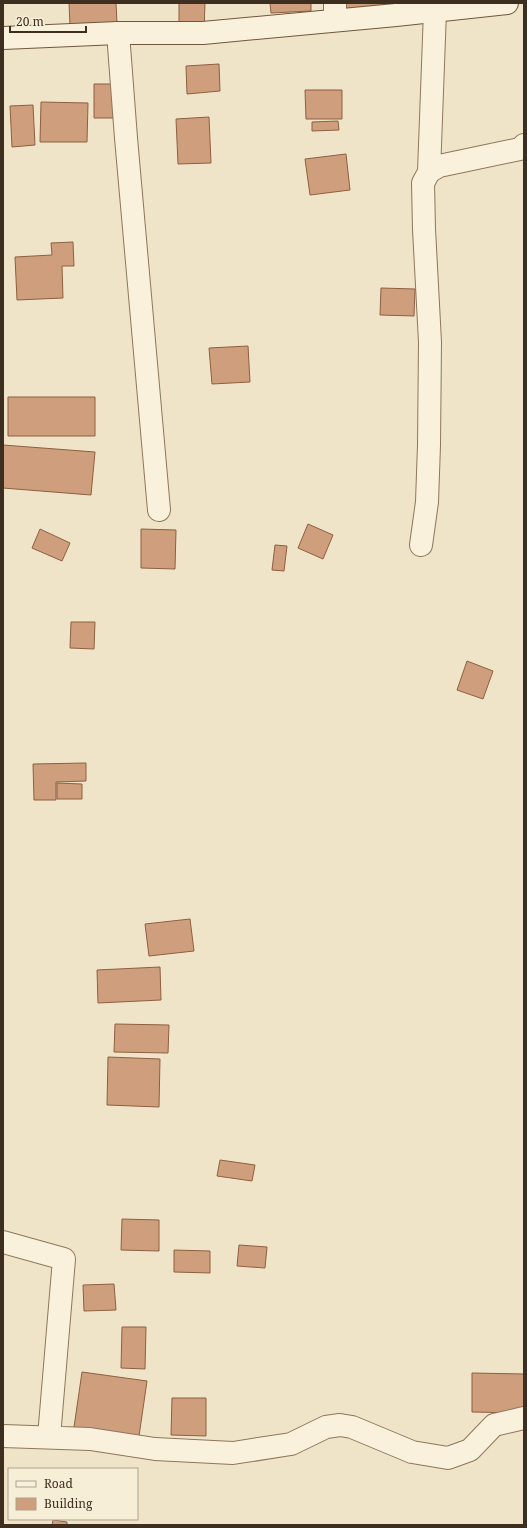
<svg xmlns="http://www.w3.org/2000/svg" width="527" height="1528" font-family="'Noto Serif',serif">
<rect width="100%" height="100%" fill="#f0e4c8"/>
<path fill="#cf9f7d" stroke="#8d5f41" d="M69,3H116L117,23L70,26Z
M179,3H205L204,32L179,31Z
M270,3H311V11L271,13Z
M339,3H387V12L340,14Z
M219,64L220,91L187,94L186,66Z
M94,84H117V118H94Z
M305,90H342V119H306Z
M41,102L88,103L87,142H40Z
M33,105L35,145L12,147L10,106Z
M209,117L211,163L178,164L176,119Z
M338,121L339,130L312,131V122Z
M346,154L350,190L310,195L305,159Z
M73,242L74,266H62L63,298L17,300L15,257L52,255L51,243Z
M381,288L415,289L414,316L380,315Z
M248,346L250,382L212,384L209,348Z
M8,397H95V436H8Z
M3,445L95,452L91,495L3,488Z
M308,524L333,535L323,559L298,548Z
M40,529L70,543L62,561L32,548Z
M141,529L176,530L175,569L141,568Z
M275,545L287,546L284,571L272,570Z
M71,622H95L94,649L70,648Z
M467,661L493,671L483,699L457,690Z
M86,763V781L56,782V800H34L33,764Z
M57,783L82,784V799H57Z
M190,919L194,951L149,956L145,924Z
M160,967L161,1000L98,1003L97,970Z
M115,1024L169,1025L168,1053L114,1052Z
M108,1057L160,1059L159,1107L107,1105Z
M220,1160L255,1165L252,1181L217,1176Z
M122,1219L159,1220V1251L121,1250Z
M239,1245L267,1247L265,1268L237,1266Z
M174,1250L210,1251V1273L174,1272Z
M114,1284L116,1310L84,1311L83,1285Z
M122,1327H146L145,1369L121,1368Z
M82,1372L147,1381L138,1443L73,1434Z
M472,1373L524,1374V1413L472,1412Z
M172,1398H206V1436L171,1435Z
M53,1520L67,1522V1525H52Z"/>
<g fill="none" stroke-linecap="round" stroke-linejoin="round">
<defs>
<path id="minor" d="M335,3V20
M118,33L126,138L159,510
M429,172L435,11
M421,545L427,502L429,445L430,342L424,229L423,183L429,172L439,166L520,149L524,145
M3,1242L64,1259L49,1437
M3,1436L90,1439L155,1449L233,1453L291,1444L326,1427L340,1425L352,1427L412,1452L448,1458L470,1450L494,1425L524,1418"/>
<path id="secondary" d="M3,38L118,33H203L396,15L507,3"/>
</defs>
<use href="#minor" stroke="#8d765c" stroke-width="24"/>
<use href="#secondary" stroke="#6f573f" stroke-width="24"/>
<use href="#minor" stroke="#faf1dc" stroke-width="22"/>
<use href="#secondary" stroke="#faf1dc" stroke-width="22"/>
</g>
<rect width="527" height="1528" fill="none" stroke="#3d2e20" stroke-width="8"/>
<rect x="8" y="1468" width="130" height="52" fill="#f7eed8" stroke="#ada18e"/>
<rect x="16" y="1481" width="20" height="6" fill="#faf1dc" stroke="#ada18e"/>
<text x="44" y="1488" font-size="12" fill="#3d2e20">Road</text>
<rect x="16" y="1498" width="20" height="12" fill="#cf9f7d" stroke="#ada18e"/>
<text x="44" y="1508" font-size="12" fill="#3d2e20">Building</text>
<path d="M10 26v6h76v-6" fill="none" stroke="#3d2e20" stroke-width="2"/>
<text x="16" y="26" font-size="12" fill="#3d2e20" stroke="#f7eed8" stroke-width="3" paint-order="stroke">20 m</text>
</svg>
